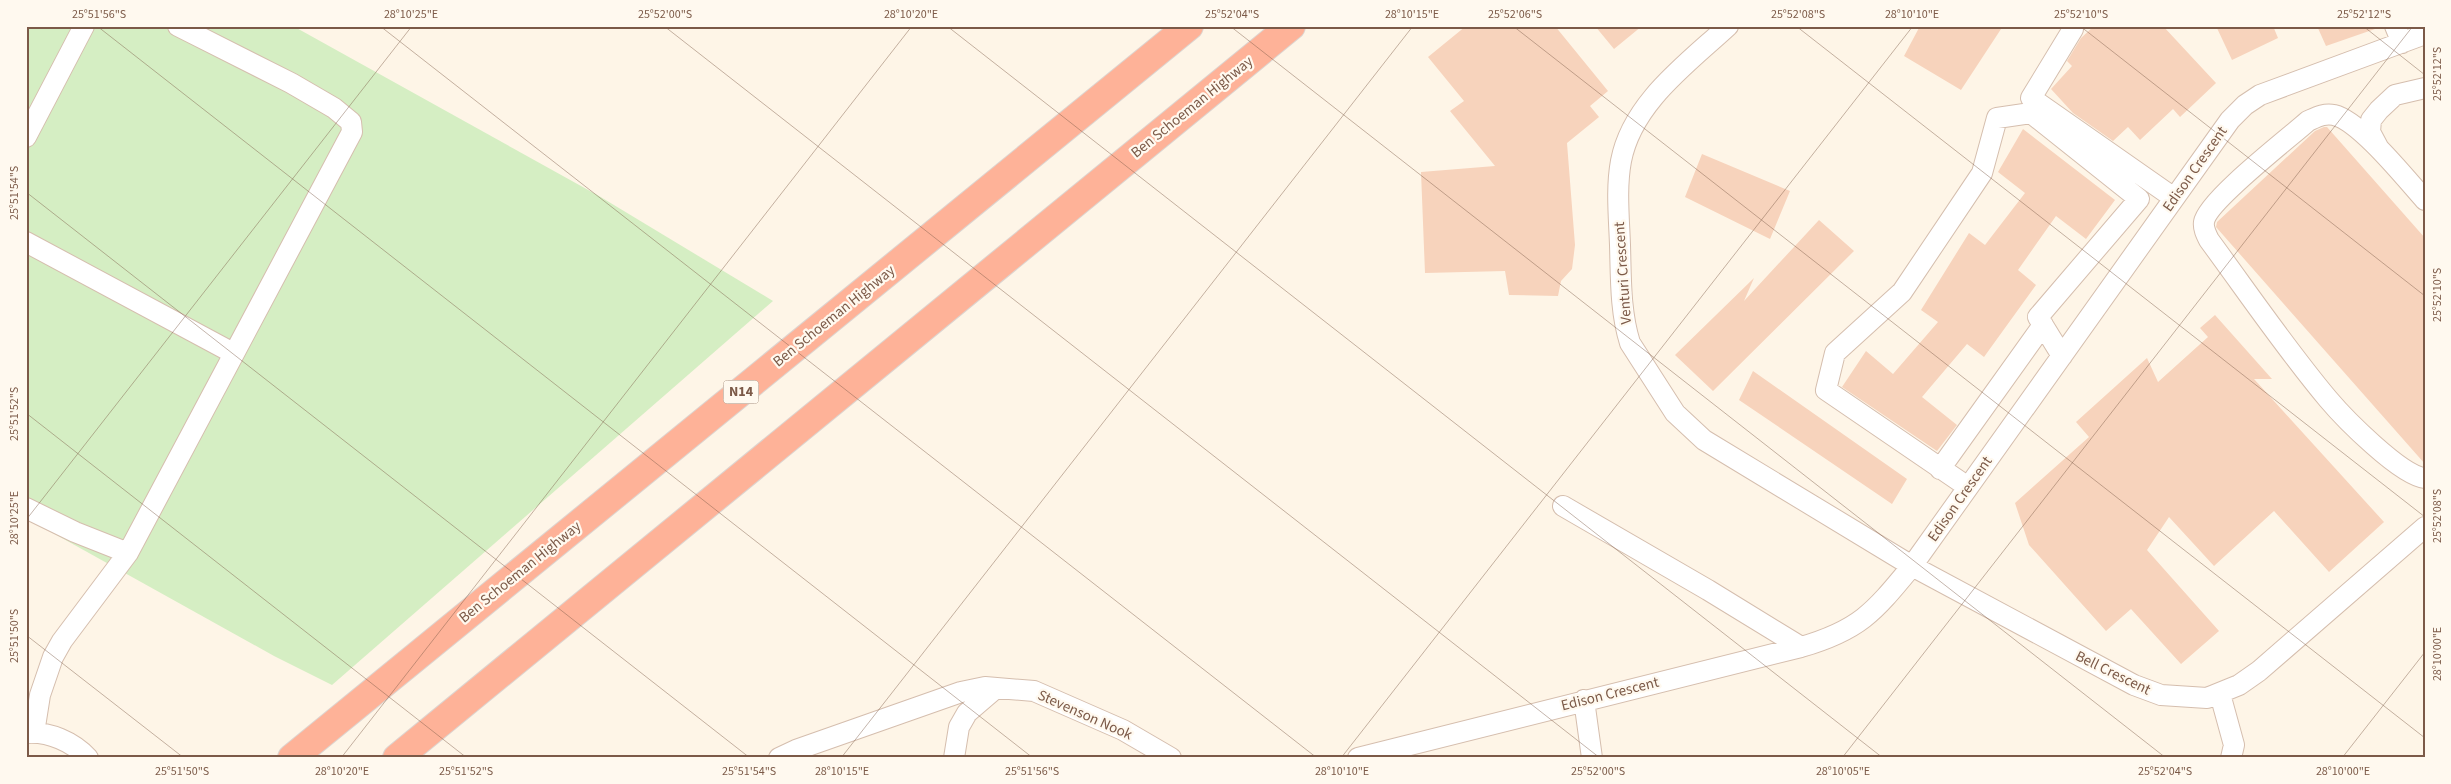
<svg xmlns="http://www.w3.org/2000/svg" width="2451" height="784" font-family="'Source Sans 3',sans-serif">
<rect width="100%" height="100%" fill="#fef5e7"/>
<path fill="#d5eec3" d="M26,26H293L599,196L773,301L332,685L274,656L26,518Z"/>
<path fill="#f7d3bc" d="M1466,26H1555L1608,91L1590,106L1599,117L1567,143L1575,245L1572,269L1561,281L1558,296L1509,295L1505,271L1425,273L1421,172L1495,166L1450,111L1464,101L1428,57Z
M1595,26H1642L1614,49Z
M1920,26H2003L1961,90L1904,56Z
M2094,26H2163L2216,83L2180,117L2173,109L2140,140L2128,127L2113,141L2073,113L2051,89L2072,66L2067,61L2081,38Z
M2216,26H2273L2278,38L2232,60Z
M2317,26H2375V29L2326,46Z
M2324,127H2327L2425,238V464L2216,227L2217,222L2315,131Z
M2023,129L2115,200L2086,239L2056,216L2018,270L2036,285L1984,357L1967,344L1922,397L1957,425L1937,451L1842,387L1866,351L1893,374L1938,322L1921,310L1969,233L1985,245L2025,193L1998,172Z
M1702,154L1790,191L1770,239L1685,197Z
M1819,220L1854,251L1713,391L1675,355L1754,278L1744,301Z
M2215,315L2272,379H2254L2384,522L2329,572L2274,511L2214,566L2169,517L2147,550L2219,631L2181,664L2131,609L2106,631L2029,545L2015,503L2089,437L2076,422L2147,358L2158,382L2208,337L2200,328Z
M1753,371L1907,479L1892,504L1739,400Z"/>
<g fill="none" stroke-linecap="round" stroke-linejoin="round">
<defs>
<path id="minor" d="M1728,26C1687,64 1632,103 1621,161C1616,188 1619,217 1620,245C1621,277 1620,311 1630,343L1675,413L1704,440L1912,566L2134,685L2161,695L2207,698L2239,685L2259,671L2425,527
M2395,26L2402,43
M2073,29L2031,98L2174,198
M26,137L84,26
M2378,147L2370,132L2371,120L2379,110L2395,95L2425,88
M2425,200C2406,179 2360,121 2334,115C2324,113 2317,117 2308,121C2289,138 2207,201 2204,222C2203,228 2206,234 2209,240C2248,293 2286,349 2328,399C2344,418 2401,476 2425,478
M26,242L233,353
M1940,469L2043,325
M1968,487L1826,390L1835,353L1902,292L1982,173L1997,118L2031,113L2139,199L2038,317L2062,356
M1563,506L1708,590L1801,647
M26,508L75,532L128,553
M2220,694L2234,745L2231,758
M1584,700L1592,758
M26,733C49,731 73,742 88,758
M34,733L40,695L53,657L62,641L128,553L352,132L351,122L334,108L291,83L178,26
M779,758L796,750L961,692L985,687L1034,691L1123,730L1171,758
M954,758L959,727L967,713L995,689
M1358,758L1801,647C1860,630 1874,612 1912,566L2230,120L2245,105L2260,95L2425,34"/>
<path id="highway" d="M292,758L1189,26
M397,758L1291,26"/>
</defs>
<use href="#minor" stroke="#d5beae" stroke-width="22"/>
<use href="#highway" stroke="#ddd4cf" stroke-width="30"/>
<use href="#minor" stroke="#fff" stroke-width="20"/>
<use href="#highway" stroke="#feb298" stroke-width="28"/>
</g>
<path fill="none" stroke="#7c5a48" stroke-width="1" stroke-opacity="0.45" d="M97,26L1033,758M380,26L1317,758M664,26L1600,758M947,26L1883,758M1230,26L2166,758M1513,26L2425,738M1796,26L2425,517M2080,26L2425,296M2363,26L2425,75M26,192L750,758M26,413L467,758M26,520L412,26M26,635L184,758M341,758L912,26M841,758L1413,26M1341,758L1913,26M1842,758L2413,26M2342,758L2425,652"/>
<g text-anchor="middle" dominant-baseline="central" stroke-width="4.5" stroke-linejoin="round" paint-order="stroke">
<rect fill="#fff9ef" stroke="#a38a7a" stroke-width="1" x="723.5" y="380.5" width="35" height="23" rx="4"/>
<g font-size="14" font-weight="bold" fill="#7c5a48">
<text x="741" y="392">N14</text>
</g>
<g font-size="15" fill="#7c5a48" stroke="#fff9ef">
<text transform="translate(1192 107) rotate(-39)">Ben Schoeman Highway</text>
<text transform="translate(2195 169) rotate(-55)">Edison Crescent</text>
<text transform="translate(1623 273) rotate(-94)">Venturi Crescent</text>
<text transform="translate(834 316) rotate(-39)">Ben Schoeman Highway</text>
<text transform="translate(1960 499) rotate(-55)">Edison Crescent</text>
<text transform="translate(520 572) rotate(-39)">Ben Schoeman Highway</text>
<text transform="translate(2113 673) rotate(26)">Bell Crescent</text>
<text transform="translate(1610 694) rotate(-14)">Edison Crescent</text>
<text transform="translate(1085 715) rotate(24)">Stevenson Nook</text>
</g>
</g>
<rect width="2451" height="784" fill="none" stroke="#fff9ef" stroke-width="55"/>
<rect x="28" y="28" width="2396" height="728" fill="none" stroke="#7c5a48" stroke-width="2"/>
<g font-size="12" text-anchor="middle" fill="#7c5a48">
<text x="99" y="18">25°51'56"S</text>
<text x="411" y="18">28°10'25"E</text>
<text x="665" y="18">25°52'00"S</text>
<text x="911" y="18">28°10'20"E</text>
<text x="1232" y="18">25°52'04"S</text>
<text x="1412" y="18">28°10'15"E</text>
<text x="1515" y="18">25°52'06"S</text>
<text x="1798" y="18">25°52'08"S</text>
<text x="1912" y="18">28°10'10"E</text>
<text x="2081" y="18">25°52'10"S</text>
<text x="2364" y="18">25°52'12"S</text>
<text transform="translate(2437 74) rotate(-90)" y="4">25°52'12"S</text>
<text transform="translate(14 193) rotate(-90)" y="4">25°51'54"S</text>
<text transform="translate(2437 295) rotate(-90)" y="4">25°52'10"S</text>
<text transform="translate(14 414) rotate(-90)" y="4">25°51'52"S</text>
<text transform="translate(2437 516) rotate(-90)" y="4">25°52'08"S</text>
<text transform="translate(14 518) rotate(-90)" y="4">28°10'25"E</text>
<text transform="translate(14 636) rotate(-90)" y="4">25°51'50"S</text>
<text transform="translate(2437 654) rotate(-90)" y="4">28°10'00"E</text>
<text x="182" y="775">25°51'50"S</text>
<text x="342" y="775">28°10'20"E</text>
<text x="466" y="775">25°51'52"S</text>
<text x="749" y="775">25°51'54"S</text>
<text x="842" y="775">28°10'15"E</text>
<text x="1032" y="775">25°51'56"S</text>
<text x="1342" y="775">28°10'10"E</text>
<text x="1598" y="775">25°52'00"S</text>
<text x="1843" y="775">28°10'05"E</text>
<text x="2165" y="775">25°52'04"S</text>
<text x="2343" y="775">28°10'00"E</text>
</g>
</svg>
